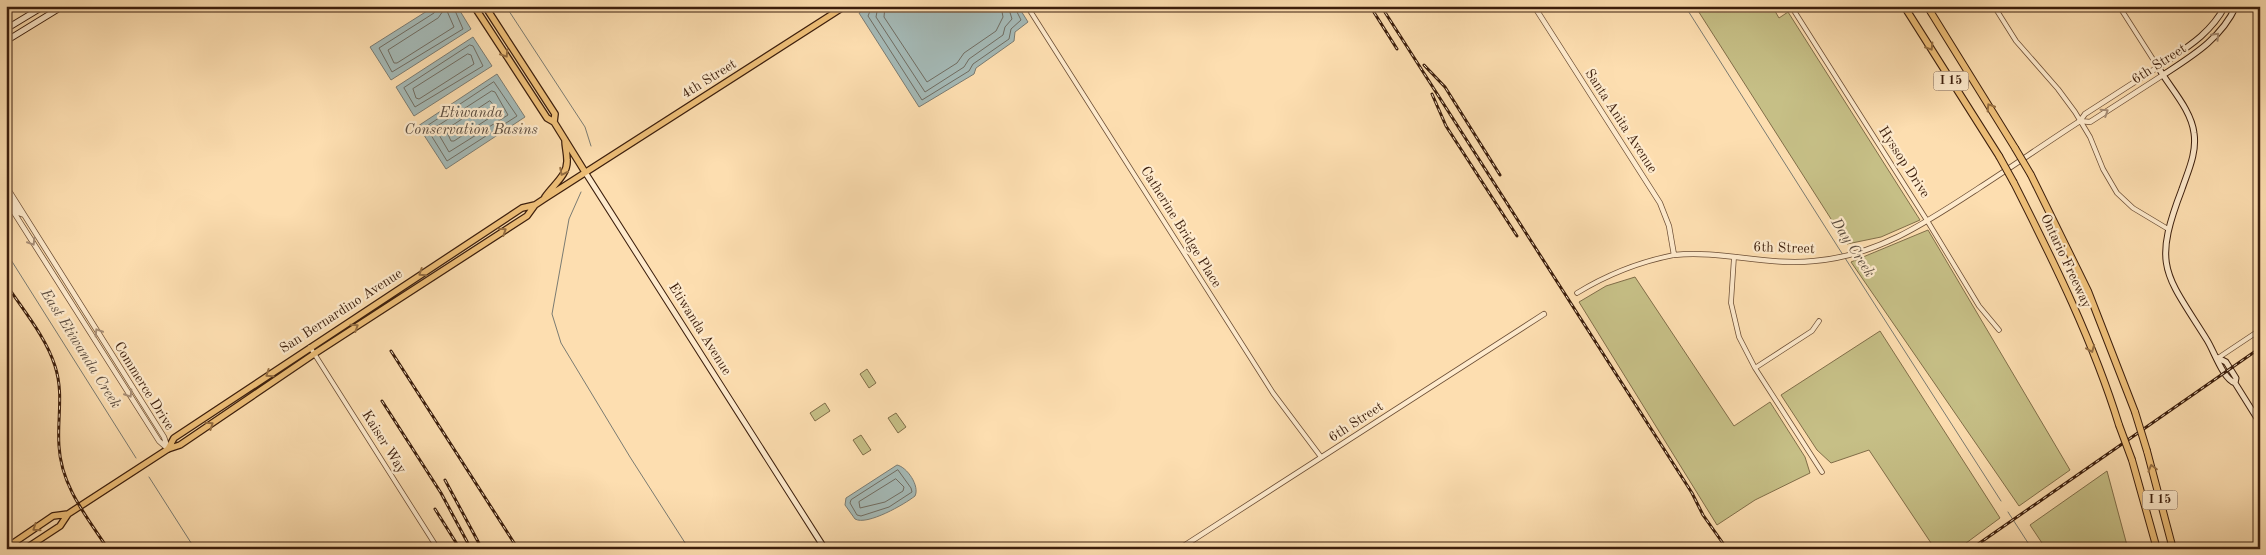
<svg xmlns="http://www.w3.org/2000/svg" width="2266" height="555" font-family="'Old Standard TT',serif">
<rect width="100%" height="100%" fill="#fddeb0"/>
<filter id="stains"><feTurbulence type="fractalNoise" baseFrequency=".004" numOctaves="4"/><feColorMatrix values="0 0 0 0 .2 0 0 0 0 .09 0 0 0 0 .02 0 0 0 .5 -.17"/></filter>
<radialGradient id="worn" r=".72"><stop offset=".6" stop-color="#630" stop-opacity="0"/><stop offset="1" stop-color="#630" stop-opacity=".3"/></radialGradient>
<path fill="#c6bf86" stroke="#816e49" d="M1695,6H1772L1779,18L1788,12L1920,220L1881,237L1847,244Z
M1928,230L2070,470L2019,506L1851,262Z
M1635,277L1734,426L1770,402L1805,457L1810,473L1755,500L1717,525L1579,302L1606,286Z
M1880,331L2000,518L1958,549H1935L1869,450L1831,463L1817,450L1781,395Z
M867,369L876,383L869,388L860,374Z
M825,403L830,411L815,421L810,413Z
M896,413L906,427L898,433L888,418Z
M861,435L871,450L863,455L853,440Z
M2107,471L2128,549H2046L2030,525Z"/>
<path fill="#a4b9b6" stroke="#7a7b72" d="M435,6H457L471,29L391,80L370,47Z
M870,6H1018L1028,22L1015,32L1014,41L976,68L974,74L919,107L859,13Z
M473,37L492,66L414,116L396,87Z
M497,74L525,117L446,169L418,126Z
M897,465C907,467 920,486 915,496C905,504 867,526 855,519L845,505L846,498Z"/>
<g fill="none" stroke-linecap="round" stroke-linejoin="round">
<path stroke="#706c61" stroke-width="1" d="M437,6L434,13L379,48L392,72L463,29L453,6
M872,6L868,16L922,100L969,71L973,64L1009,39L1011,29L1021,20L1014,6
M878,6L876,17L925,92L964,67L969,59L1003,35L1005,27L1012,19L1008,6
M885,6L884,17L927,82L957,63L964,53L996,31L1003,17L1001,6
M444,10L447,11L454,27L397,63H394L388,50L438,18Z
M470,45L473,46L483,66L415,107L404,88Z
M468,54L471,55L474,64L419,99L416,98L413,89Z
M494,82L517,116L447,161L426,127Z
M492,91L495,92L508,115L449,152L435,128Z
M490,101L498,110L497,113L454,141H451L446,130Z
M898,470L911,488L912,492L889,507L861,516L857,515L850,503L851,500Z
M896,479L904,487L903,491L885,502L860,508L859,502Z"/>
<path stroke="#7a7b72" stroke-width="1" d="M1685,6L1843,255
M507,8L585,127L591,146
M581,192L569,219L552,314L561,343L630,457L689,549
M6,252L136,458
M1845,258L2001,501
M149,477L195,549
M2008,512L2032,549"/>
<defs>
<path id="minor" d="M1027,6L1273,393L1321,457
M1791,6L1928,222L1979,306L1999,330
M1994,6L2016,41L2058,89L2075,112L2090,137L2103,169L2117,193L2133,208L2168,229
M2119,6L2158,67
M1734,257L1731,303L1739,337L1755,368L1822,472
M1577,293C1608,274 1638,262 1674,255
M310,347L438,549
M2218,358L2260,330
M1755,368L1812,331L1819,321"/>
<path id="tertiary" d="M1534,6L1660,203L1669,226L1674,255C1721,250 1767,266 1814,261C1877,256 1927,222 1979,188C2013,166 2046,143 2080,121L2085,114L2158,67
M2080,121L2090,122L2163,75
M6,186L164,437L168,449
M6,193L19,213L24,215
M6,200L159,441L167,448
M1179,549L1544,314"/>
<path id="secondary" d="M2225,6C2210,35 2184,49 2158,67C2170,88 2191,109 2194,133C2197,153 2188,171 2182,189C2152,267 2165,273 2207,340C2214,351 2223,379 2235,383L2260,423
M6,29L44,6
M6,41L63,6
M2163,75C2192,56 2221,39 2236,6
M585,172L825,549
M2218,358L2226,362L2236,378L2235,383"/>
<path id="primary" d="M474,6L547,118L554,122L585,172
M485,6L555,114L554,122
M545,197C553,185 568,175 567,160C567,153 565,147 565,140
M168,449L174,438L522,208L535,205L544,199L845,6
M6,548L53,516L68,514
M25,549L60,526L68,514L168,449L180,445L314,354L527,216L535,205"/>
<path id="motorway" d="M1904,6L1999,156
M1927,6L2015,148
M2031,175L2088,291L2135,412
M2014,183C2054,262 2093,341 2119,425
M2147,451L2173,549
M2132,460L2157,549"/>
</defs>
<use href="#minor" stroke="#6c4e35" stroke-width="5.5"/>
<use href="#tertiary" stroke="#6c4e35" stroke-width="6"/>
<use href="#secondary" stroke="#3c1e0c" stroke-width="7"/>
<use href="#primary" stroke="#3c1e0c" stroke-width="8"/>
<use href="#motorway" stroke="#3c1e0c" stroke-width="8"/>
<use href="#minor" stroke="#feeacc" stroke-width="4"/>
<use href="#tertiary" stroke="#feeacc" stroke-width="4.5"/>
<use href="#secondary" stroke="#feeacc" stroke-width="5"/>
<use href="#primary" stroke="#eebf78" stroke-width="5.5"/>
<use href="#motorway" stroke="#eebf78" stroke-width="6"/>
<defs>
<path id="rail" d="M1370,6L1397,49
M1381,6L1692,493L1703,515L1727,549
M1424,65L1445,87L1500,175
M1432,94L1446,126L1517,236
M6,284C23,310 46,337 55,366C64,394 57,418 59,446C61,486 87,517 108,549
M391,351L518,549
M382,401L441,493L471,549
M445,480L482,549
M435,509L460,549
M1971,549L2260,348"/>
</defs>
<use href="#rail" stroke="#3c1e0c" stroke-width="3"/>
<use href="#rail" stroke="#feeacc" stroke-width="1" stroke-dasharray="4" stroke-linecap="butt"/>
<defs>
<path id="motorway-bridge" d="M2015,148L2031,175
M1999,156L2014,183
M2135,412L2147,451
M2119,425L2132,460"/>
</defs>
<use href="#motorway-bridge" stroke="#3c1e0c" stroke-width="8" stroke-linecap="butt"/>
<use href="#motorway-bridge" stroke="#eebf78" stroke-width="6"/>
</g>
<defs><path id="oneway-chevron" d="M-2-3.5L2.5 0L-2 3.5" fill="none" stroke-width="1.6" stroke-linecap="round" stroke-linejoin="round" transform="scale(1.25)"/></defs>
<g stroke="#a78e76">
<use href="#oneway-chevron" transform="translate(2216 36) rotate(-47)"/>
<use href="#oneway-chevron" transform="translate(2105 112) rotate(-33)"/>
<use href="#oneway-chevron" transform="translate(32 242) rotate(58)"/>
<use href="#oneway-chevron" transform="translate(98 332) rotate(-122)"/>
<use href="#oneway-chevron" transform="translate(129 394) rotate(58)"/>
</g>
<g stroke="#956e42">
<use href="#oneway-chevron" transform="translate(1930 47) rotate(58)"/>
<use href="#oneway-chevron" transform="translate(505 54) rotate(57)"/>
<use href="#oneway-chevron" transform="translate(1990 107) rotate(-122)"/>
<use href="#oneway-chevron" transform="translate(563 172) rotate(117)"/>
<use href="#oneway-chevron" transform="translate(503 231) rotate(-33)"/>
<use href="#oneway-chevron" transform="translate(422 273) rotate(147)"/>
<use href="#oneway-chevron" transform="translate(355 327) rotate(-33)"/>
<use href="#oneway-chevron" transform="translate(2091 349) rotate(68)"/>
<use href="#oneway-chevron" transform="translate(269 374) rotate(146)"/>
<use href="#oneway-chevron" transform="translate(210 425) rotate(-35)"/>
<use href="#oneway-chevron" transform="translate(2152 468) rotate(-105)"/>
<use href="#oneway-chevron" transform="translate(36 528) rotate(146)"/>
</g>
<g text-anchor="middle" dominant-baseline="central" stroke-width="4.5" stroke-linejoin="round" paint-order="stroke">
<g fill="#feeacc" stroke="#765b46" stroke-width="1">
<rect x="1933.5" y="71.5" width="35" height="19" rx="4"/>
<rect x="2142.5" y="490.5" width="35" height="19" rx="4"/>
</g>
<g font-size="12" font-weight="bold" fill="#3c1e0c">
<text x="1951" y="81">I 15</text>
<text x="2160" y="500">I 15</text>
</g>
<g font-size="14" fill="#3c1e0c" stroke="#feeacc">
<text transform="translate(2159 64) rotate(-33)">6th Street</text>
<text transform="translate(709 79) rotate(-32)">4th Street</text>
<text transform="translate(1621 121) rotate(57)">Santa Anita Avenue</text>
<text transform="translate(1904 162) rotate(57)">Hyssop Drive</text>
<text transform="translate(1181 227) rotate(58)">Catherine Bridge Place</text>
<text transform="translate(1784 248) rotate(2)">6th Street</text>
<text transform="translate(2066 261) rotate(65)">Ontario Freeway</text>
<text transform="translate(341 311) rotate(-33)">San Bernardino Avenue</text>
<text transform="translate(700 329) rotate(58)">Etiwanda Avenue</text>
<text transform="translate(144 386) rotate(58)">Commerce Drive</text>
<text transform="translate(1356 422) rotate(-33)">6th Street</text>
<text transform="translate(384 442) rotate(58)">Kaiser Way</text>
</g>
<g font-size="15" font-style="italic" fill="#5b4c3f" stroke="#feeacc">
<text x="471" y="113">Etiwanda<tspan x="471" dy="17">Conservation Basins</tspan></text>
<text transform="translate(1852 248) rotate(57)">Day Creek</text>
<text transform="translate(80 349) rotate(58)">East Etiwanda Creek</text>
</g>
</g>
<rect width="2266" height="555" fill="none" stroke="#fddeb0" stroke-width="25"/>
<rect x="8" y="8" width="2251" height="540" fill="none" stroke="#3c1e0c" stroke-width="2.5"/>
<rect x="12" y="12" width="2241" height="530" fill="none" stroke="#3c1e0c"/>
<rect width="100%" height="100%" filter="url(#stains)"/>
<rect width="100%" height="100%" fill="url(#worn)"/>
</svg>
